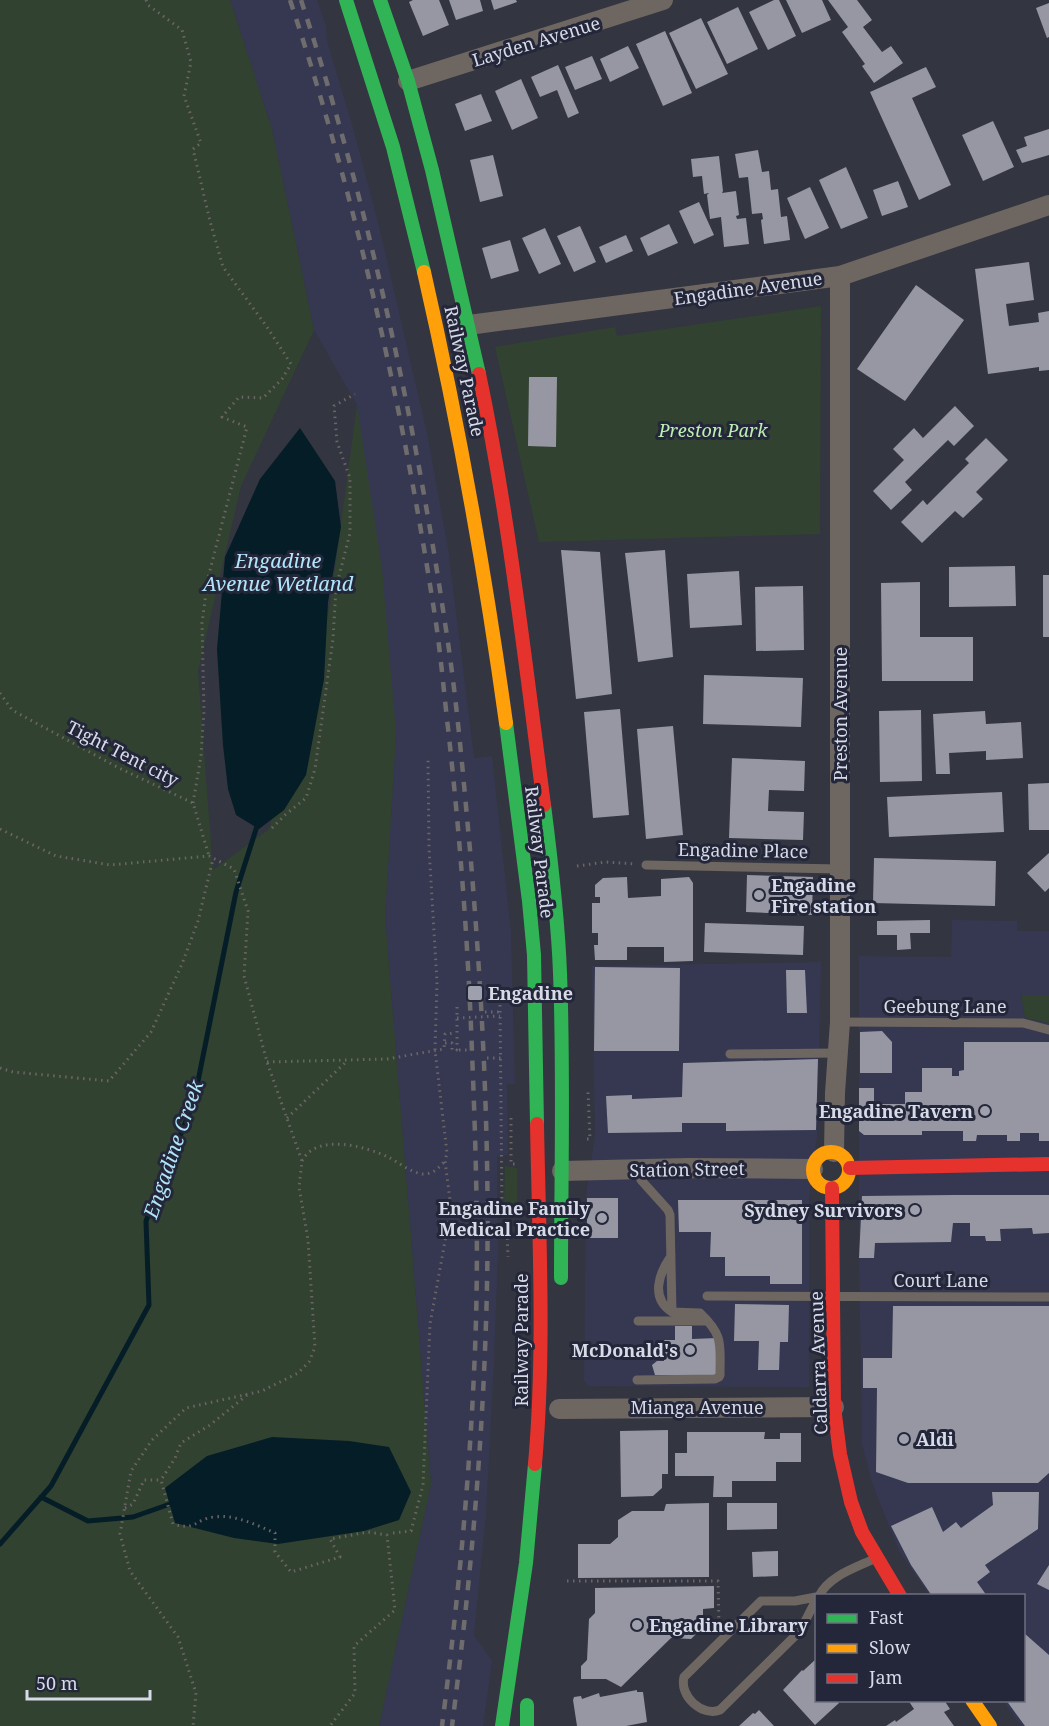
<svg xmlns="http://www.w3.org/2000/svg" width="1049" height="1726" font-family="'Noto Serif',serif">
<rect width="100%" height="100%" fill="#333540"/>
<path fill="#363851" d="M230,0H317L326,26L327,41L352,124L378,222L427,433L448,548L474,758L492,756L511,932L515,1084H507L508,1155L497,1157L498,1250L494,1362L486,1514L474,1635L492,1661L483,1726H379L431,1484L385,917L396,733L357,405L314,330L272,129Z
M952,920L1017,921V931H1049V995H1021L1025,1018L1049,1023V1726H1021L1003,1701L1024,1700V1596L929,1595L899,1551L872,1483L862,1443L859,1258V956L951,957Z
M821,962L817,1136L809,1199V1387L589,1386L584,1381L586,1196L595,1135L592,966Z"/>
<path fill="#314230" d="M0,0H230L272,129L314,330L241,486L198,671L213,870L269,829L330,605L357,405L382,568L396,733L385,917L431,1484L379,1726H0Z
M821,306L820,534L539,542L495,347L615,327L617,336Z
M1021,995H1049V1023L1025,1018Z
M505,1166L517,1168V1206L504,1203Z"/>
<path fill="#051d27" d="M300,428L335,481L341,527L328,602L324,679L306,775L284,810L259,829L236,815L228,789L223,745L217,649L225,557L260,479Z
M272,1437L349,1441L389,1447L411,1492L399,1520L364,1531L278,1544L234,1538L175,1523L165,1488L207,1456Z"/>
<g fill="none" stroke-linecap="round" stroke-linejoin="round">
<path stroke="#051d27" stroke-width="5" d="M41,1497L88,1521L133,1517L170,1504
M0,1544L51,1486L149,1305L146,1221L194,1101L236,892L258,823"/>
</g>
<path fill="#9697a2" d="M413,0H439L449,25L423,36L409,2Z
M449,0H480L483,11L456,20Z
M491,0H516L517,2L494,10Z
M774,0H779L796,36L768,50L749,12Z
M786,0H822L831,20L802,33Z
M828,0H857L872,20L863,27L882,52L891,46L903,63L874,83L862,66L865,64L842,32L848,27Z
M1049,3V37L1047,38L1036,8Z
M738,7L758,49L727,64L707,22Z
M701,18L728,74L696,89L669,33Z
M665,31L692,93L663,106L636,44Z
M628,46L639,68L610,82L600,59Z
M592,56L602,79L575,90L565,67Z
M558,65L579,113L568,118L557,90L540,97L531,77Z
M926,67L936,87L912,98L951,185L919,200L870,92Z
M521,79L538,118L512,130L495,91Z
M481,94L492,121L465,131L455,104Z
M993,121L1014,167L983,181L962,135Z
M1049,129V155L1022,163L1016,150L1027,146L1024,137Z
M758,150L762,172L769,171L771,190L778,189L781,217L787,216L790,240L764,244L761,220L763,219L762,213L752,214L748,177L739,178L735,154Z
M493,155L503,196L480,202L470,160Z
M719,156L723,191L722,193L736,191L739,215L736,216L737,219L746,218L749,244L724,247L721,217L710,219L707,195L709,193L704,194L702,176L693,177L691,159Z
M846,167L868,218L841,229L819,180Z
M898,181L908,207L882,216L873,190Z
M810,187L829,228L805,239L787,198Z
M699,202L714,235L694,244L679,211Z
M669,224L678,243L648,256L640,238Z
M580,226L596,262L574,272L557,236Z
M545,228L561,264L539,274L522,238Z
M626,235L633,251L606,263L599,247Z
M510,240L519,271L491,279L482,248Z
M1029,262L1034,300L1006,304L1009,326L1039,322L1038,313L1049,311V370L1039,371V367L988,374L975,269Z
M916,285L964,320L905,401L857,369Z
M529,377H557L556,447L528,446Z
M955,406L974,426L954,446L948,440L905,482L912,490L891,510L873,491L904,460L893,449L914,428L923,438Z
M986,438L1008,460L976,492L983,499L963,518L955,511L922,543L901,522L923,500L927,505L969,463L965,459Z
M561,550L600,552L612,694L576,699Z
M665,550L673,657L638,662L625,553Z
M1015,566L1016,606L949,607V567Z
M739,571L742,625L690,628L687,574Z
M1043,575H1049V637H1043Z
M920,582V637H973V681H882L881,583Z
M803,586L804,650L756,651L755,587Z
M704,675L803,678L801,727L703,724Z
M620,709L629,815L593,818L584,712Z
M921,710L922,781L880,782L879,711Z
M985,711L986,724L1021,722L1023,758L986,760V751L949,753L950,774H936L933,714Z
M673,726L683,835L646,839L637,729Z
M732,758L805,761L804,791L769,790L768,811L804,812L803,840L729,838Z
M1049,783V830H1029L1028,784Z
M1002,792L1004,832L889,837L887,797Z
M1049,853V888L1045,892L1027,873Z
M874,858L996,861L995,906L873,903Z
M747,875L813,877L812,915L746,912Z
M627,877L628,898L661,896V879L689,877L693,883V961L664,962V947H627V960H595L594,945H598V933H592V903H600V897H595V885L603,878Z
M930,920V933H910L911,949L897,950V935H877V921Z
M705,923L804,926L803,955L704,952Z
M595,967L680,968L679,1051H594Z
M786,970H805L807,1013H787Z
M882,1031L892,1042V1073H860V1032Z
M964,1042H1049V1141H1039V1133H1020V1141H1007V1135H977L976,1141H963V1131H922V1135H864L859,1131V1088H874V1104H905V1092H922V1068H952V1076H959V1071L964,1070Z
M818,1059L816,1130L726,1131V1123H682V1132L608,1133L606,1096L632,1095V1099L682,1097L683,1063Z
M953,1195H1049V1233L1033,1234L1032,1228L1000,1229L1001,1241H986L985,1236H970V1223H953L951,1242L875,1243L874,1258H859L862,1196Z
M587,1198H618V1238H587Z
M678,1200H802V1284H770V1276H725V1257H710L711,1232H679Z
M735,1304L789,1305L788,1342H780L779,1370H758L759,1341H734Z
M893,1306H1049V1473L1038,1483H908L876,1472L877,1388H863V1358H892Z
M675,1326H692V1339L717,1338L716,1375H655L652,1365L657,1361H664V1340H675Z
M668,1430V1474H662V1488L653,1496L621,1497L620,1431Z
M687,1432H765L764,1439H780V1433H801V1462H776V1481H732V1497H713L714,1476H675V1453H687Z
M992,1492H1039L1038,1529L985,1565L990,1572L977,1582L987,1596H932L911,1565L891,1526L932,1507L943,1532L956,1522L961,1528L993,1505Z
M709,1503V1577L578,1578V1544H610L618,1537V1520L632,1511H664L666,1504Z
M727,1503H777V1529L727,1530Z
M778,1551V1576L753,1577L752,1552Z
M1049,1565V1590L1037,1584Z
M714,1586V1608L703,1609V1627L691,1639L671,1638L621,1687L606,1679H581V1666L587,1660L589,1619L595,1613V1588Z
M1024,1633L1049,1655V1726H1025L1006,1700H1024Z
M816,1659V1700H837L839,1703L815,1725L783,1690L802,1670L803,1671Z
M637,1690V1692H643L647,1722L626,1726H577L573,1700L574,1697L581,1696L582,1699L599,1693L600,1697Z
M908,1700H944L950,1709L944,1712L954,1726H886L895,1720L896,1722L914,1709Z
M759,1710L774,1726H739L753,1713L755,1714Z"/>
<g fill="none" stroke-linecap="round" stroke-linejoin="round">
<path stroke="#6b6665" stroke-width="3" stroke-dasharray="1.5 4.5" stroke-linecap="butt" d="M146,0L148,5L182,30L191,62L184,96L201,143L193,149L210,221L223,267L267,327L291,364L282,379L263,398L239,397L222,417L247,427L208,578L202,623L204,711L201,756L193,803
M0,693L12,710L119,768L193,803L209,856
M272,828L285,815L306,798L315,769L333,639L336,588L350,533V478L337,442L334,406L355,394
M0,829L56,856L110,865L209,856L234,869L248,911L244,976L267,1062L302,1161L299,1187L308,1240L315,1347L309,1362L298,1373L262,1391L186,1408L152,1440L131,1471L120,1534L130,1571L178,1637L196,1693L193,1726
M577,866L606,862L636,864
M500,1005L502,1210L507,1230L508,1257
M457,1007V1050H459
M485,1012H499V1010
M445,1043H452V1050H457
M459,1050H469
M487,1058H501
M267,1062L387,1059L444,1049L445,1034L456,1033
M0,1068L13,1072L109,1081L151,1032L182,964L198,921L213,859
M287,1118L347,1061
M511,1118V1164H515
M587,1139H590L588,1092
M302,1161C316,1133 365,1146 388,1157C398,1162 410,1172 422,1174C432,1175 439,1168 445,1161
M451,1210L457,1225
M247,1395L210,1425L181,1443L175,1458L161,1480L173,1524C197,1531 195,1519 214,1517C235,1514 256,1525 275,1533V1552L291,1572L340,1557L330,1539L368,1532L387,1535L395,1610L354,1646L355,1693L330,1726
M125,1508L133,1504L144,1480H161
M393,1533L411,1531L423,1485L430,1324L451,1208L445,1161L447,1153L435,1050L437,982L429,848L428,759
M567,1581H718L719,1626"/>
<path stroke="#6e6661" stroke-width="9" d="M646,865L840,869
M840,1022L1023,1023L1049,1030
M730,1054L839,1053
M671,1256C659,1273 650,1298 672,1312
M707,1296L1049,1297
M638,1321H707
M637,1380L715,1379L719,1377L720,1375C720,1344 724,1336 700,1313L672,1312L670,1215L668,1210L641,1180
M819,1596C829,1576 855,1568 874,1559
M816,1597L795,1601H761L684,1677C679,1696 702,1717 720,1710L800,1631L816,1600"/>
<path stroke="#6e6661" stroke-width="20" d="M408,81L663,0
M461,326L840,276L1049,205
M834,1152L835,1093L840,1022V276
M562,1171L688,1168L813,1169
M559,1409L834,1407"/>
<path stroke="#30b455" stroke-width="14" d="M346,0L393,147L424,272
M380,0L408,81L432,170L479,374
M506,723L529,901L534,955L537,1124
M544,805C551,860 558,917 560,973C564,1074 561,1176 561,1278
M527,1705V1726
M502,1726L526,1563L535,1464"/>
<path stroke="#ff9f0a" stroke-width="14" d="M424,272C458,421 485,571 506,723
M813 1170a18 18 0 1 1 36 0a18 18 0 1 1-36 0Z
M972,1700L990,1726"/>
<path stroke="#e5322d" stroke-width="14" d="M479,374C509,516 525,661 544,805
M850,1168L1049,1164
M832,1188L834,1407L840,1454L851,1502L862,1532L900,1596
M535,1464C545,1351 539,1237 537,1124"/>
<path stroke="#6f6c6e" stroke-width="4.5" stroke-dasharray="10 10" stroke-linecap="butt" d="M290,0C357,202 404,413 436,623C441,658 444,693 448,728C460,836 468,943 472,1052C476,1151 479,1251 475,1350C470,1476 458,1601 442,1726
M301,0C367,201 414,414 445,623C457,699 463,775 470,850C484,1016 492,1184 485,1350C480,1476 468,1601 452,1726"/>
<path stroke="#6b6665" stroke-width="3" stroke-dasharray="1.5 4.5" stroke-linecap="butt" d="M457,1018L500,1016"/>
</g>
<g fill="#9ea0ad" stroke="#24273a" stroke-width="2">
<circle cx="759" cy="895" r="6"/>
<rect x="467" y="985" width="16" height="16" rx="3"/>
<circle cx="985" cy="1111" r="6"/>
<circle cx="915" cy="1210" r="6"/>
<circle cx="602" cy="1218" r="6"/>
<circle cx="690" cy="1350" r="6"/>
<circle cx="904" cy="1439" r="6"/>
<circle cx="637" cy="1625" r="6"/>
</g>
<g text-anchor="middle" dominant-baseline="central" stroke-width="6" stroke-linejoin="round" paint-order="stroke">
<g font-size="18" fill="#d7dae7" stroke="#24273a">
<text transform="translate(536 41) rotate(-17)">Layden Avenue</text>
<text transform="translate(748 288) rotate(-8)">Engadine Avenue</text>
<text transform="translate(465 371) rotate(78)">Railway Parade</text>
<text transform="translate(840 714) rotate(-90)">Preston Avenue</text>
<text transform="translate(123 753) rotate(27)">Tight Tent city</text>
<text transform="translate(743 850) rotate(1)">Engadine Place</text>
<text transform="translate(540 852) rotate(83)">Railway Parade</text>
<text x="945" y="1006">Geebung Lane</text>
<text transform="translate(687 1169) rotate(-1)">Station Street</text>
<text x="941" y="1280">Court Lane</text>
<text transform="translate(521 1340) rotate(-90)">Railway Parade</text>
<text transform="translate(818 1363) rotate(-92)">Caldarra Avenue</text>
<text x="697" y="1407">Mianga Avenue</text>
</g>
<g font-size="18" font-style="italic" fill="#bcefb1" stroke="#24273a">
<text x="713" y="430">Preston Park</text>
</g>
<g font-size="18" font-weight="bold" fill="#d7dae7" stroke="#24273a" text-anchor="start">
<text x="771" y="885">Engadine<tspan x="771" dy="21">Fire station</tspan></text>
<text x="488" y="993">Engadine</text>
<text x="973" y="1111" text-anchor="end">Engadine Tavern</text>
<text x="590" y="1208" text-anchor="end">Engadine Family<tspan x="590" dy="21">Medical Practice</tspan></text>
<text x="903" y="1210" text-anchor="end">Sydney Survivors</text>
<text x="678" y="1350" text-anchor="end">McDonald's</text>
<text x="916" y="1439">Aldi</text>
<text x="649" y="1625">Engadine Library</text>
</g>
<g font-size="20" font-style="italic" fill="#b2e5f9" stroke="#24273a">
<text x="278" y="560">Engadine<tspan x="278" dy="23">Avenue Wetland</tspan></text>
<text transform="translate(173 1149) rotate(-71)">Engadine Creek</text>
</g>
</g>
<rect x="815" y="1594" width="210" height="108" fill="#24273a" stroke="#6c6f7f" stroke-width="1.5"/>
<rect x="827" y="1614" width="30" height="9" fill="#30b455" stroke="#6c6f7f" stroke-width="1.5"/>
<text x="869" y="1624" font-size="18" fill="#d7dae7">Fast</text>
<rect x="827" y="1644" width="30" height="9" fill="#ff9f0a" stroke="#6c6f7f" stroke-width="1.5"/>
<text x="869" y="1654" font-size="18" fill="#d7dae7">Slow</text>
<rect x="827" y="1674" width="30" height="9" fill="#e5322d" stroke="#6c6f7f" stroke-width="1.5"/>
<text x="869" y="1684" font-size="18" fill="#d7dae7">Jam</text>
<path d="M27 1690v9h123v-9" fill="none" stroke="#d7dae7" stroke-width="3"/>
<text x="36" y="1690" font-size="18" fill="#d7dae7" stroke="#24273a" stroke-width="4.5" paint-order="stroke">50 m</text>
</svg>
